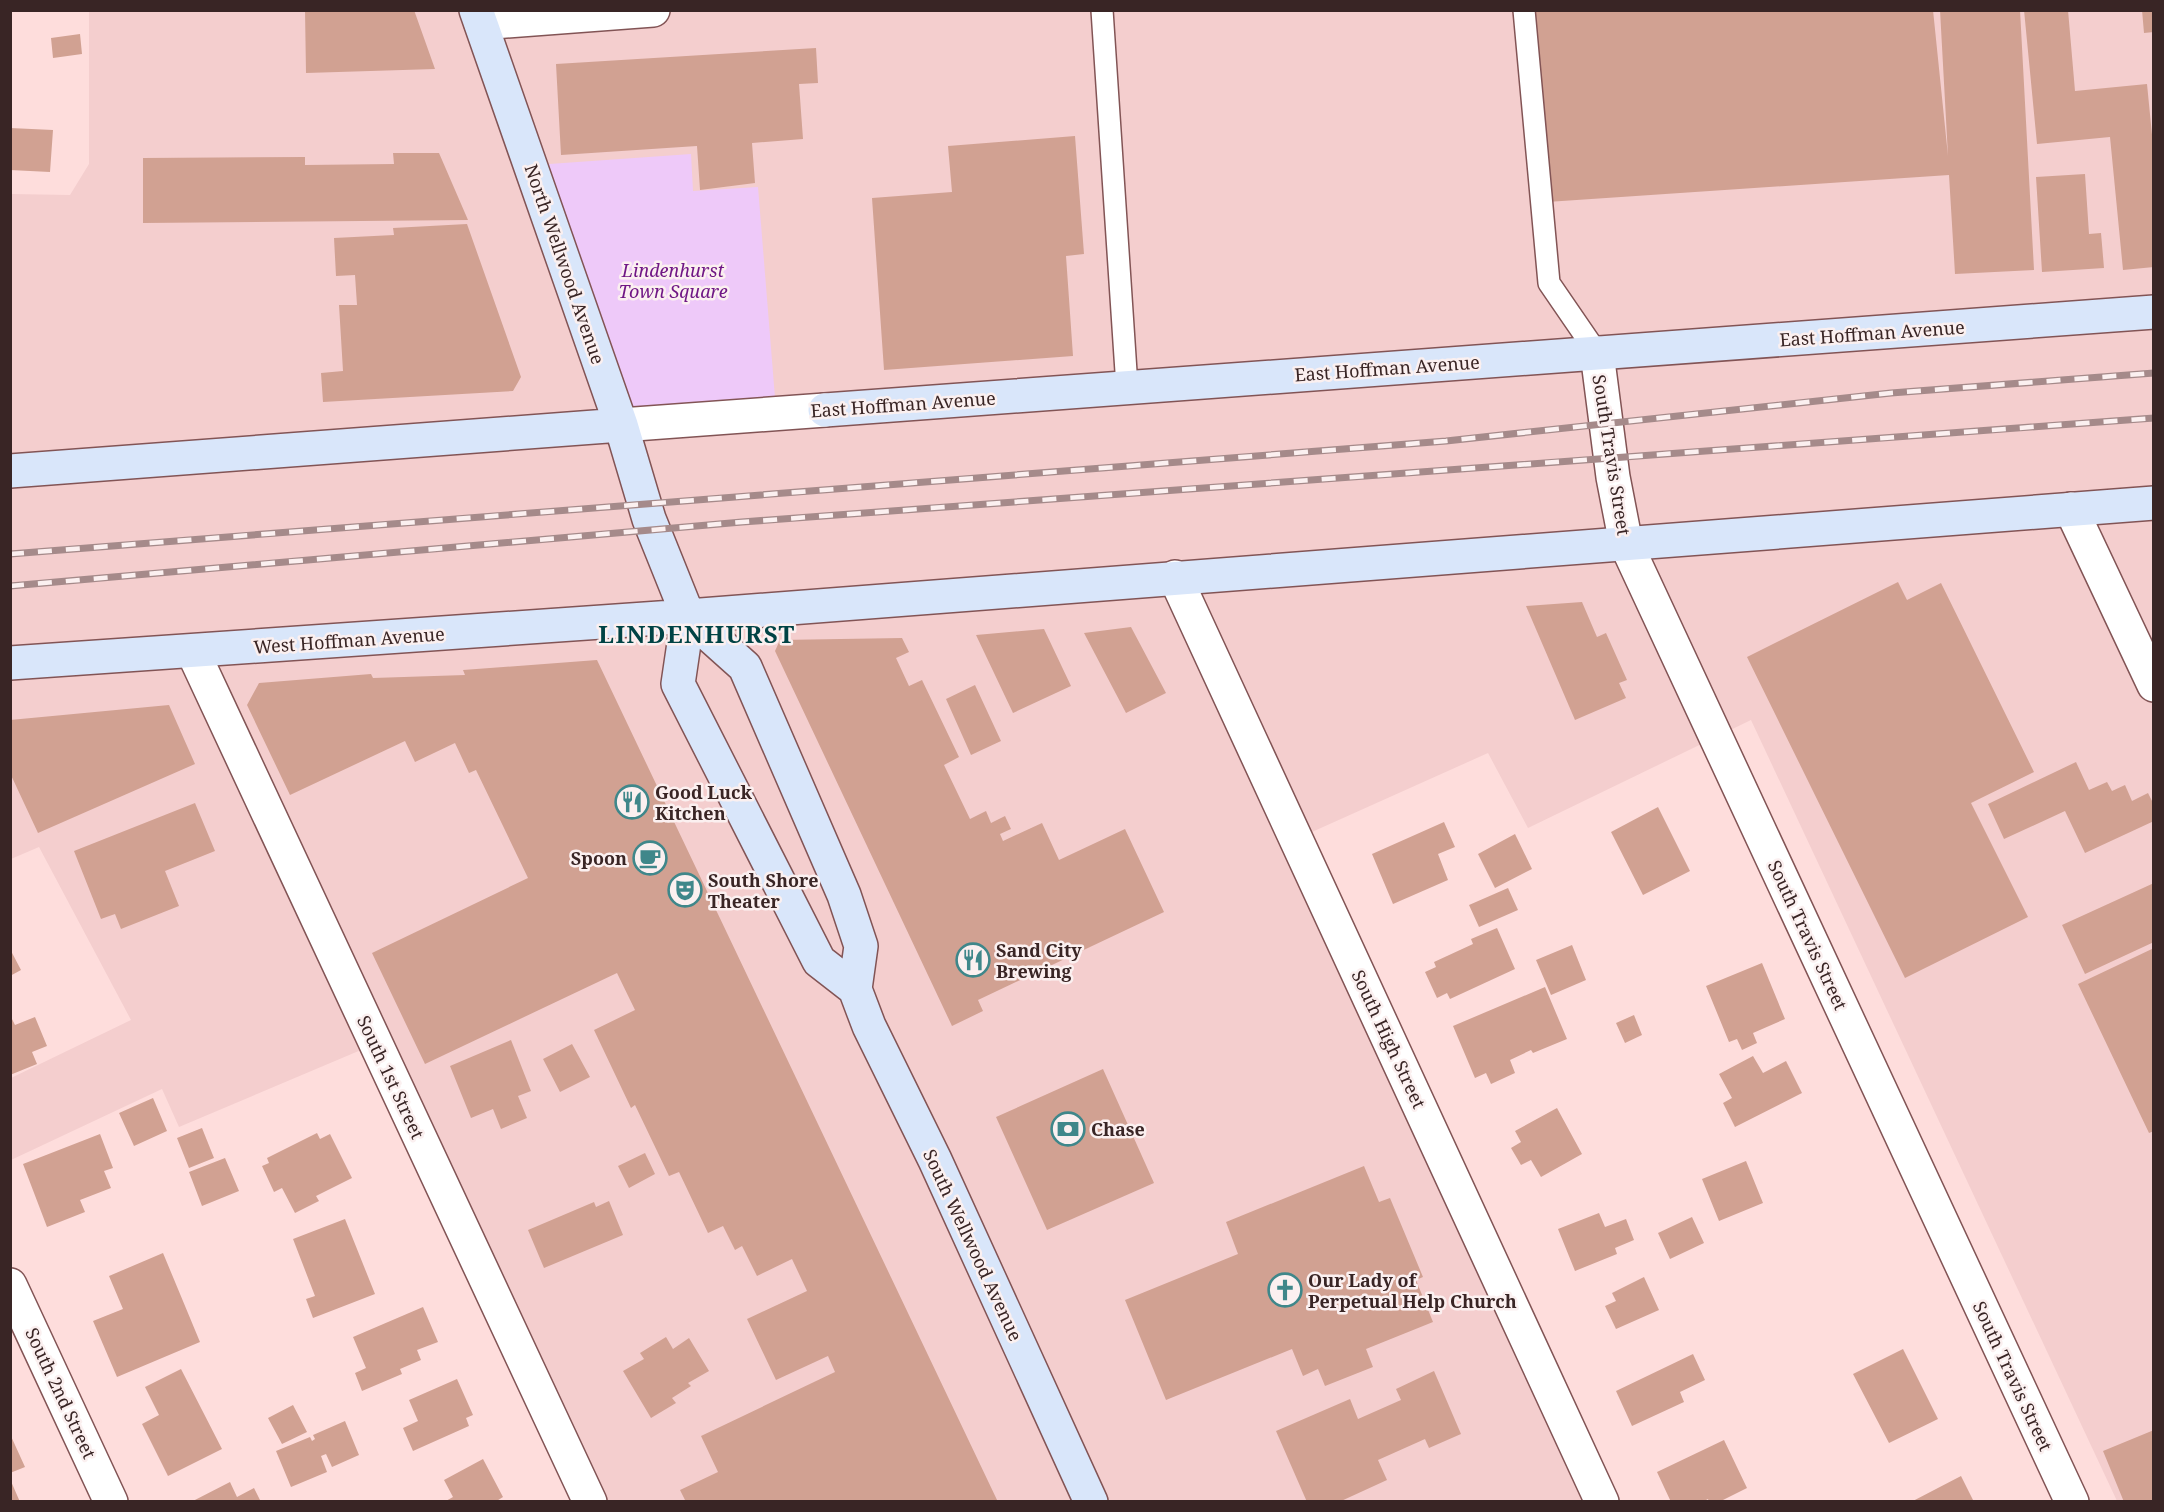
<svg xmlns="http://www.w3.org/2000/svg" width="2164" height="1512" font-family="'Noto Serif',serif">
<rect width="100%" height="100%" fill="#fedddc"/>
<path fill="#f4cece" d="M89,11H2153V1501H2117L1751,720L1528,828L1488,753L1303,836L1616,1501H602L387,1039L179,1127L162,1089L11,1160V1078L131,1020L39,847L11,859V194L70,195L89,164Z"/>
<path fill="#eec9f9" d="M691,154L693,191L758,187L776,410L625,422L535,165Z"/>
<path fill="#d1a192" d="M305,10H414L435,69L306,73Z
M1533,10H1933L1948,156L1940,10H2020L2034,270L1955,274L1949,175L1547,202Z
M2024,10H2068L2075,91L2147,84L2154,155V267L2123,270L2110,137L2037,144Z
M2142,10H2154V32L2144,33Z
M80,34L82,54L53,58L51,38Z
M816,48L818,83L799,84L803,139L752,143L755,183L700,190L697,146L561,155L556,64Z
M10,128L53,130L50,172L10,170Z
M1075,136L1084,254L1066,256L1073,356L884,370L872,198L952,192L948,146Z
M393,153H439L468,220L143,223V158L305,157V165L394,164Z
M2085,174L2089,234L2101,233L2104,268L2042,272L2036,177Z
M467,224L521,377L513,391L323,402L321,373L343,371L339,305H357L355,275L336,276L334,238L394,235L393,228Z
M1898,582L1907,600L1941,583L2034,772L1971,803L2028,917L1905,978L1747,657Z
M1582,602L1597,637L1606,633L1627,680L1619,683L1626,698L1575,720L1526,606Z
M1131,627L1166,693L1126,713L1084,633Z
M1044,629L1071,686L1013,713L976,635Z
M902,638L909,652L896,658L909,686L922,680L959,757L944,765L970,819L986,811L991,823L1005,816L1011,829L1000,834L1003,841L1042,823L1059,860L1125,829L1164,912L978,1000L983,1011L952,1026L775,651L780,640Z
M597,660L998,1502H686L680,1490L718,1472L701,1436L835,1372L828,1356L776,1380L747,1319L807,1291L792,1259L757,1276L742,1246L735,1250L723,1226L708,1233L679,1172L669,1176L635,1105L631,1108L594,1030L635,1010L617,973L425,1064L372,953L528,878L476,770L469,773L455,743L415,762L405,741L290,795L247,705L259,683L371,674L373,678L465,675L463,670Z
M975,685L1001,741L971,755L946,699Z
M169,705L195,764L38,833L10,773V720Z
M2076,762L2089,790L2107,782L2112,791L2125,785L2132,801L2148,793L2154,805V821L2085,853L2065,811L2004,839L1988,804Z
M195,803L215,851L165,871L179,906L121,929L115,914L101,919L74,851Z
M1658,807L1690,871L1643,895L1611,832Z
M1444,822L1455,847L1438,854L1448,880L1393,904L1372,854Z
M1515,834L1532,869L1495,888L1478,854Z
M2154,883V942L2085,974L2062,925Z
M1508,888L1518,910L1479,927L1469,905Z
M1497,928L1515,969L1450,999L1447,993L1437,998L1425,972L1436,967L1434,962L1473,944L1471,939Z
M1572,945L1586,980L1551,995L1536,960Z
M2154,948V1131L2149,1133L2078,984Z
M10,949L21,970L10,976Z
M1762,963L1785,1019L1753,1033L1757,1043L1742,1050L1737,1039L1729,1042L1706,986Z
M1545,987L1567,1039L1533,1053L1531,1050L1510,1060L1515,1073L1491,1084L1486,1073L1475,1078L1453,1026Z
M10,1015L15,1025L35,1017L47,1046L32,1052L37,1064L10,1075Z
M1634,1015L1642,1035L1625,1043L1616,1023Z
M511,1040L531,1091L518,1096L527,1118L501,1129L493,1109L471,1118L450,1066Z
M572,1044L590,1077L560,1092L543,1059Z
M1753,1056L1763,1073L1786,1061L1802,1093L1735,1127L1723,1103L1732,1098L1719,1074Z
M1103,1069L1154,1183L1047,1230L996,1117Z
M153,1098L167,1131L134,1146L119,1113Z
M1557,1108L1582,1154L1541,1177L1531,1160L1521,1165L1511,1148L1521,1142L1515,1131Z
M202,1128L214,1158L189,1168L177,1138Z
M317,1133L320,1139L330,1134L352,1178L316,1196L319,1201L295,1213L282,1188L274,1192L262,1166L269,1163L267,1158Z
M100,1134L113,1168L104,1171L111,1188L80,1200L85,1212L47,1227L23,1164Z
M645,1153L655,1174L629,1188L618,1166Z
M225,1158L239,1191L202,1206L189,1172Z
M1746,1161L1763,1203L1719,1221L1702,1179Z
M1364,1166L1379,1202L1390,1198L1423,1277L1416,1280L1433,1322L1366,1349L1373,1367L1325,1386L1318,1369L1303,1376L1292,1349L1166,1400L1125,1300L1238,1254L1226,1222Z
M609,1201L623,1235L544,1268L528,1230L594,1202L596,1207Z
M1599,1213L1605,1227L1626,1219L1634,1240L1615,1248L1617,1254L1575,1271L1558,1229Z
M1692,1217L1704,1243L1670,1259L1658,1233Z
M345,1219L375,1294L313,1318L306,1299L315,1296L293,1239Z
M163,1253L200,1342L117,1377L93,1321L123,1309L109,1276Z
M1644,1277L1659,1310L1616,1329L1605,1306L1616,1301L1612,1293Z
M423,1307L438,1342L417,1350L421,1360L400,1369L402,1374L362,1391L355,1373L366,1368L353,1337Z
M666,1337L673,1349L689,1338L709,1371L688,1383L691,1386L672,1398L676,1403L651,1418L623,1371L644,1359L640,1353Z
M1903,1349L1938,1419L1889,1443L1853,1374Z
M1693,1354L1705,1380L1680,1392L1684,1402L1632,1426L1616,1391Z
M181,1369L222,1449L168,1476L142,1424L159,1415L145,1387Z
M1434,1371L1461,1434L1429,1448L1425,1439L1378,1460L1387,1480L1339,1502H1307L1276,1431L1350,1399L1358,1419L1401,1400L1396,1389Z
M457,1379L473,1415L466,1418L469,1426L413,1451L403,1428L418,1421L409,1400Z
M293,1405L307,1432L282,1444L268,1418Z
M345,1421L359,1455L332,1467L326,1454L321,1456L327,1472L291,1487L276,1451L310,1437L312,1441L315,1439L313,1435Z
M2154,1430V1502H2124L2103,1451Z
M10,1434L25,1467L10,1473Z
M1724,1440L1747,1488L1719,1502H1709L1708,1499L1702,1502H1671L1657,1472Z
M483,1459L503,1497L495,1502H444L453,1497L444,1480Z
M1961,1476L1974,1502H1911Z
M10,1479L20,1502H10Z
M230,1482L237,1497L254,1488L261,1502H191Z"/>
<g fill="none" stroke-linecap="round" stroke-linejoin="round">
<defs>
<path id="lane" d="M1102,10L1127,387
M1524,10L1549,283L1597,353"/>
<path id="street" d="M481,23L653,10
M1597,353L1613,477L1626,544L2072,1502
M621,425L825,410
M2071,509L2154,685
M1175,577L1602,1502
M193,652L590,1502
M10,1285L111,1502"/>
<path id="secondary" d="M476,10L621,425L649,519L688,616L745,667L844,895L861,946L855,989
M825,410L2154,312
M10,471L621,425
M688,616L678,684L819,961L855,989L869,1026L935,1160L1091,1502
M10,663L688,616L2154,503"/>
</defs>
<use href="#lane" stroke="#825455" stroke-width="24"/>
<use href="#street" stroke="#825455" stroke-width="36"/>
<use href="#secondary" stroke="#825455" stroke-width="36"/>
<use href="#lane" stroke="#fff" stroke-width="21"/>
<use href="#street" stroke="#fff" stroke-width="33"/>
<use href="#secondary" stroke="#d9e6fa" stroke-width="33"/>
<defs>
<path id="rail" d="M10,554L1446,441L1891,393L2154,373
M10,586L742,522L2154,418"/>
</defs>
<use href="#rail" stroke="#a58a8a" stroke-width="7"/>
<use href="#rail" stroke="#fbf0f0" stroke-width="4.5" stroke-dasharray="14" stroke-linecap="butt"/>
</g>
<defs>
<symbol id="restaurant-ring" viewBox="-11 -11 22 22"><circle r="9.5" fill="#fbf0f0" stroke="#3f878a" stroke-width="1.5"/><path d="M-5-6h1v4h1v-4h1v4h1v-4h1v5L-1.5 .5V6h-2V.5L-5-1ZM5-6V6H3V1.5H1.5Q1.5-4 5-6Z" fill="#3f878a"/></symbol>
<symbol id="cafe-ring" viewBox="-11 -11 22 22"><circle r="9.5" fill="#fbf0f0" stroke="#3f878a" stroke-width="1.5"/><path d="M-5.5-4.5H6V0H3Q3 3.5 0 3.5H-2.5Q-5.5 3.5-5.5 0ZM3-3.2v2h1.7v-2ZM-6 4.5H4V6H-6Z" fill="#3f878a"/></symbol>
<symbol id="theatre-ring" viewBox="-11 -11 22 22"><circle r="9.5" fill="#fbf0f0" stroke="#3f878a" stroke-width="1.5"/><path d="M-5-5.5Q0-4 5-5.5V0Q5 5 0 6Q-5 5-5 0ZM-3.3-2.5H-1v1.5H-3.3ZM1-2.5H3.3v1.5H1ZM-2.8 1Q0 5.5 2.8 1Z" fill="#3f878a"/></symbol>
<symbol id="bank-ring" viewBox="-11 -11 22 22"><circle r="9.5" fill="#fbf0f0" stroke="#3f878a" stroke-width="1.5"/><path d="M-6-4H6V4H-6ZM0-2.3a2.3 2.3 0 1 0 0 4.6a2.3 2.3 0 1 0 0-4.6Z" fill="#3f878a"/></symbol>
<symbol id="church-ring" viewBox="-11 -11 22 22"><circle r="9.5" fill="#fbf0f0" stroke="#3f878a" stroke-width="1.5"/><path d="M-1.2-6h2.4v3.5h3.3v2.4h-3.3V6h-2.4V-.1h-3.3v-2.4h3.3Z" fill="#3f878a"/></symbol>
</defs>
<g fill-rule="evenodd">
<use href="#restaurant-ring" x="613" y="783" width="38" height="38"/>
<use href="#cafe-ring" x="631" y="839" width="38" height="38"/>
<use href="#theatre-ring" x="666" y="871" width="38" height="38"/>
<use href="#restaurant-ring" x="954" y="941" width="38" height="38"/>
<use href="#bank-ring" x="1049" y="1110" width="38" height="38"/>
<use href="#church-ring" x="1266" y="1271" width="38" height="38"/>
</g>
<g text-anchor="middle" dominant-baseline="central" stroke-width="5" stroke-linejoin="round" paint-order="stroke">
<g font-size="18" fill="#392525" stroke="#fbf0f0">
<text transform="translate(565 264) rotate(71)">North Wellwood Avenue</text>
<text transform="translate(1872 333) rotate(-4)">East Hoffman Avenue</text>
<text transform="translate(1387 368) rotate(-4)">East Hoffman Avenue</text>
<text transform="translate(903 404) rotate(-4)">East Hoffman Avenue</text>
<text transform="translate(1612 455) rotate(81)">South Travis Street</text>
<text transform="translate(349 640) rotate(-4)">West Hoffman Avenue</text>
<text transform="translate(1808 935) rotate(65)">South Travis Street</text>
<text transform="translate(1389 1039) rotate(65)">South High Street</text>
<text transform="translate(391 1077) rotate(65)">South 1st Street</text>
<text transform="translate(973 1245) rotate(65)">South Wellwood Avenue</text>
<text transform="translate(2013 1376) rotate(65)">South Travis Street</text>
<text transform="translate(61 1393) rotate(65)">South 2nd Street</text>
</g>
<g font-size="18" font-style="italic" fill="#701785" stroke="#fbf0f0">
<text x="673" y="270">Lindenhurst<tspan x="673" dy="21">Town Square</tspan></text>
</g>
<g font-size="18" font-weight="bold" fill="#392525" stroke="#fbf0f0" text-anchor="start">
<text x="655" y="792">Good Luck<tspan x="655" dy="21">Kitchen</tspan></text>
<text x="627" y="858" text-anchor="end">Spoon</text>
<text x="708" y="880">South Shore<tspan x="708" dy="21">Theater</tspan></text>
<text x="996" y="950">Sand City<tspan x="996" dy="21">Brewing</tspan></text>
<text x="1091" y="1129">Chase</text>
<text x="1308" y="1280">Our Lady of<tspan x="1308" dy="21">Perpetual Help Church</tspan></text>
</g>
<g font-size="24" font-weight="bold" letter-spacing="1.5" fill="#004345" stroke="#fbf0f0">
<text x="697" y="633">LINDENHURST</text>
</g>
</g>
<rect width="2164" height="1512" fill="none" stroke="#392525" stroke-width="24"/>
</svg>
